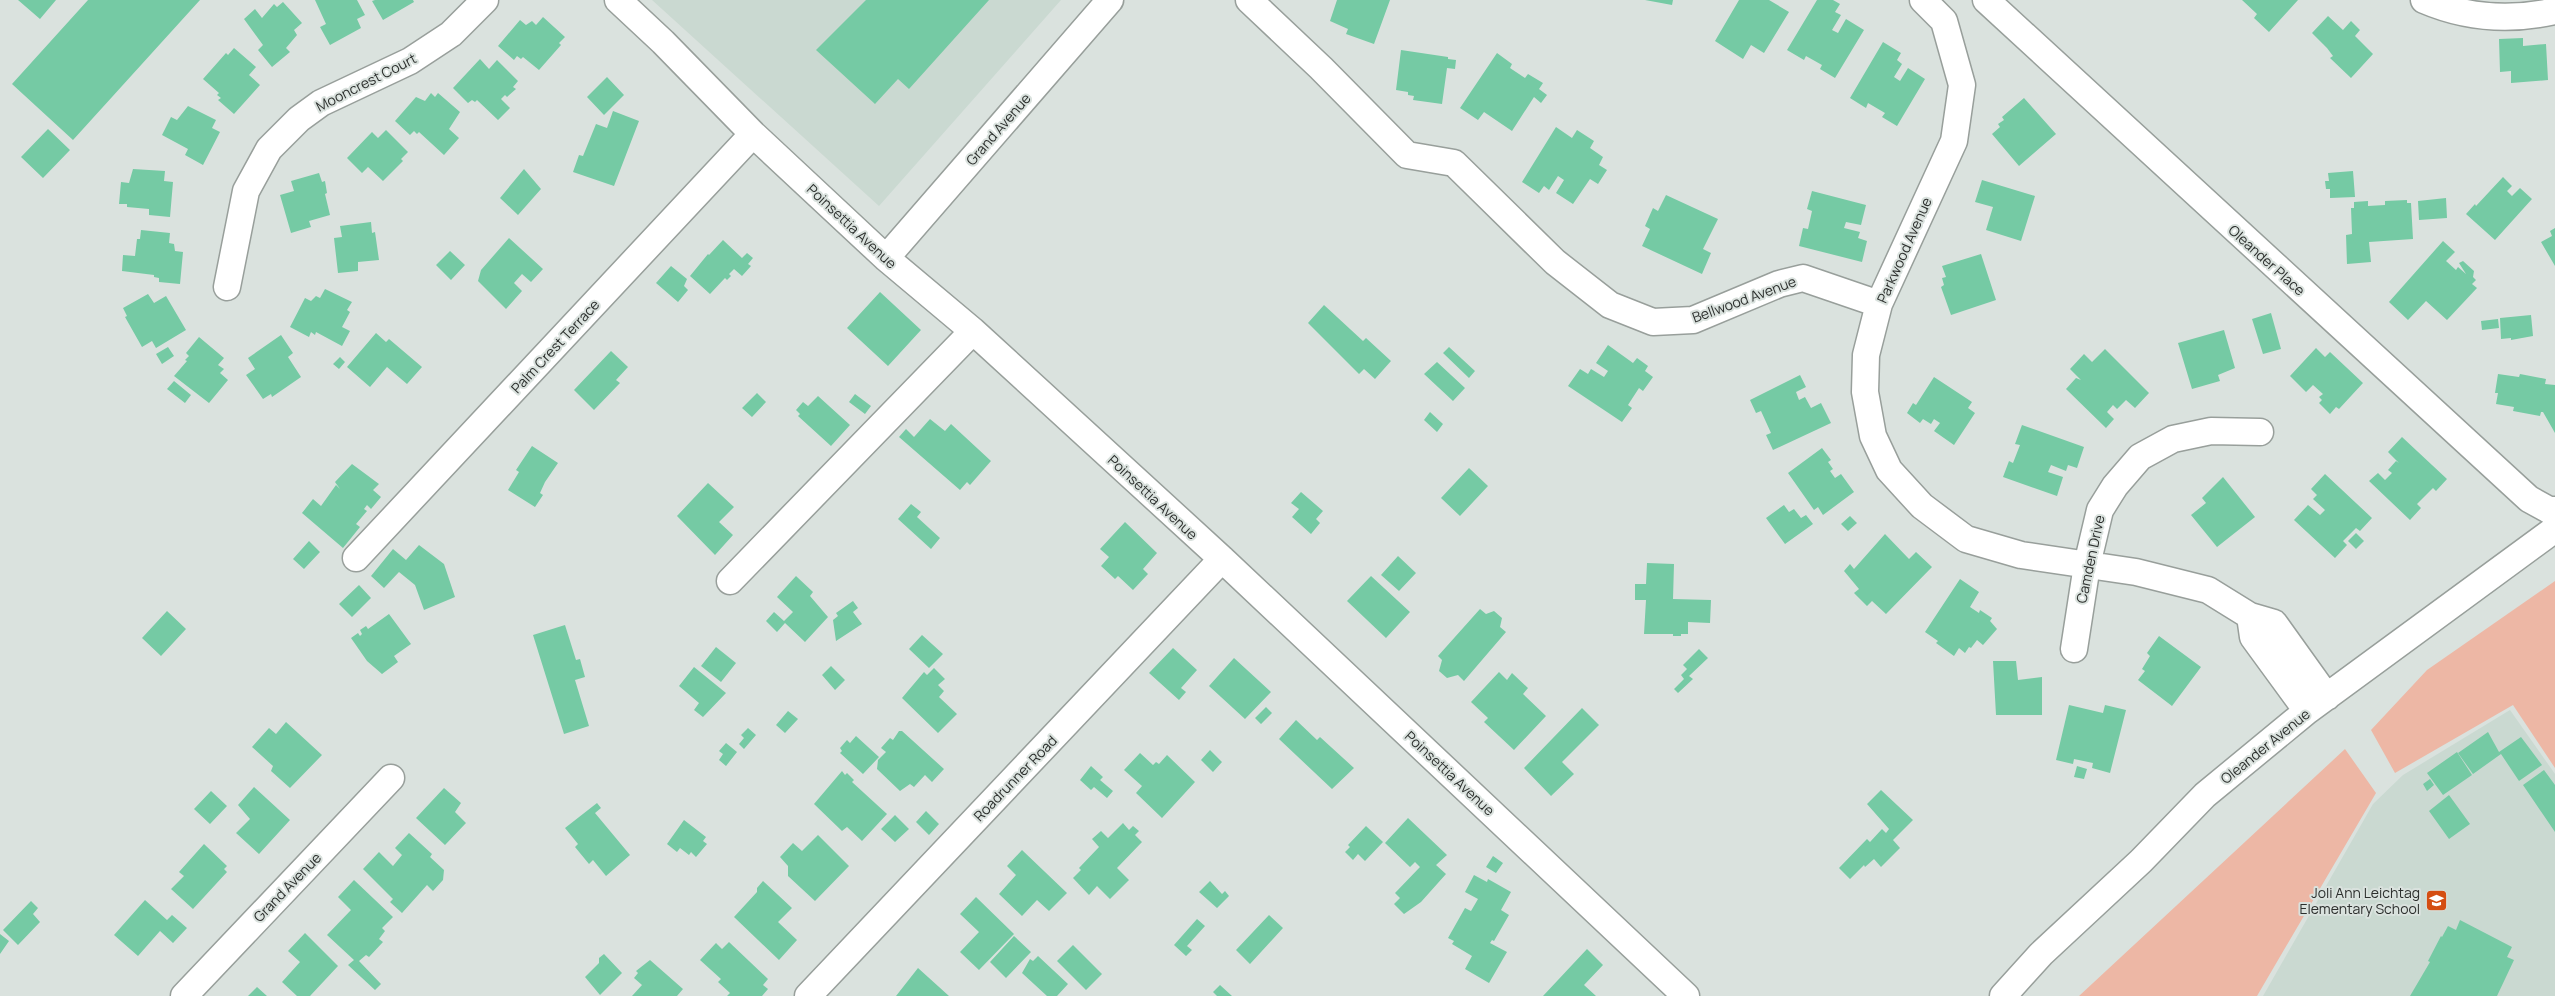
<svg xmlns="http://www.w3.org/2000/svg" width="2555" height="996" font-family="Manrope,sans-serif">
<rect width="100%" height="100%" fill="#dae2de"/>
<path fill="#cad9d1" d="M652,0H1061L879,206Z
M2510,710L2555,774V996H2263L2373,804L2403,775Z"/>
<path fill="#edb7a5" d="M2555,581V768L2513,705L2395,773L2371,730L2427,670Z
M2345,749L2376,793L2257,996H2079Z"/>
<path fill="#75caa4" d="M18,0H56L40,19Z
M88,0H200L73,140L12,84Z
M315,0H357L365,15L357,19L361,28L330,45L320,27L326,24Z
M375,0H413L414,2L383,20L372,1Z
M866,0H989L909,89L898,79L875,104L816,50Z
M1337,0H1390L1374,44L1346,34L1348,29L1330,21Z
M1645,0H1673L1672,5Z
M1739,0H1769L1789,12L1764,53L1751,45L1743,59L1715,41Z
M1817,0H1833L1840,4L1835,12L1841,15L1832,30L1838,33L1846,19L1864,30L1835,78L1820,69L1822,65L1806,56L1804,60L1787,50Z
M2242,0H2298L2269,32L2254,18L2257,14Z
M283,2L302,23L294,30L297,35L286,48L290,52L272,67L258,50L263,45L244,19L255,9L262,18L274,4L277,7Z
M2328,16L2343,30L2351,21L2360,30L2355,36L2373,54L2351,78L2330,58L2333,56L2327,48L2312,33Z
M543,17L565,37L559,43L561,45L539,70L523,57L521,59L517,56L514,60L498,46L520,20L526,25L532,21L536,25Z
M2523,38V46L2546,44L2548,80L2511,83V71L2500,72L2499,39Z
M1883,42L1901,53L1897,60L1902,64L1894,77L1900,81L1908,68L1925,79L1897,126L1882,117L1885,113L1868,103L1866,108L1850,98Z
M234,48L256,67L249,75L260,85L234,114L218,100L221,98L217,95L219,93L203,79L226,53L228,55Z
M1401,50L1448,57V59L1456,60L1455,69L1447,68L1442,104L1413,100L1414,96L1408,95V92L1396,90Z
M1497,53L1512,64L1510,68L1525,78L1528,74L1543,83L1539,89L1547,95L1541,103L1534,97L1512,131L1484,112L1478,120L1460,108Z
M480,59L489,69L497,60L518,81L513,87L516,89L507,97L505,95L501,99L510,108L498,120L477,100L475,102L472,100L468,103L453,88Z
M607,77L624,95L604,115L587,97Z
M431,93L435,97L438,93L460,112L449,129L459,138L444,155L419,132L417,134L414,131L410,135L395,121L416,97L425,101Z
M2024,98L2056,134L2019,166L1992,134L2000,127L1998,124L2004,120L2002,117Z
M188,106L216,120L212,128L220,132L203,165L185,155L188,149L162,135L171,117L177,120Z
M613,111L639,121L614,186L573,172L579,155L583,156L596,124L607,128Z
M1556,127L1572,138L1577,130L1594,141L1590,148L1603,157L1599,165L1607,170L1598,184L1590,179L1573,204L1556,193L1564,180L1558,176L1549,190L1544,186L1539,193L1522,182Z
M48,129L70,150L43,178L21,157Z
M386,130L408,152L401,159L403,161L383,181L368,167L362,173L347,158L372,132L378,138Z
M133,169L165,171L164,181L173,182L170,217L149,215V209L127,207V204H119L121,182L129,183Z
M524,169L541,189L518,215L500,198Z
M2353,171L2355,197L2330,198V189H2326L2325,181H2329L2328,173Z
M319,173L322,182L325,181L327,193L325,194L330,215L309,221L311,227L291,233L280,195L294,191L291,181Z
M2503,177L2512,186L2507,191L2512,196L2520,188L2532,199L2495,240L2466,214L2475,204L2476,206Z
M1982,180L2035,196L2021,241L1986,230L1993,207L1975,202Z
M1812,191L1866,205L1861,225L1846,222L1844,228L1860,232L1858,238L1867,241L1862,262L1799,246L1803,228L1808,229L1812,211L1807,209Z
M1666,195L1718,219L1703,249L1711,253L1702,274L1642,246L1650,229L1645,226L1653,208L1658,211Z
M2446,198L2447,218L2419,220L2418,201Z
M2407,200V203H2411L2413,239L2369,242L2371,262L2347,264L2346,235L2352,234L2351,208H2354V202L2368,201V206L2385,205V201Z
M371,222L372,233L375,232L379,260L358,262V271L338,273L334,238L342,237L340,226Z
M2555,228V266L2541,242L2552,236L2550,231Z
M141,230L170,233L169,243L174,244L175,251L183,252L180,284L159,282V278L154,277V275L122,271L123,255L135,256L137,239H140Z
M509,238L543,269L531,282L522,274L514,283L522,291L506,309L478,281L481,270Z
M723,240L742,258L747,253L753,258L748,264L751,266L742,276L734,269L729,274L731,276L727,280L725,278L710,294L690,276L708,254L709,255Z
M2443,241L2455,252L2446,261L2456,270L2458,267L2466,274L2459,263L2463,261L2474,271L2473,277L2476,280L2472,284L2477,288L2447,320L2426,301L2408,320L2389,302Z
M450,251L465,265L451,280L436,265Z
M1981,254L1996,300L1951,315L1941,287L1944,285L1942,278L1946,277L1942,266Z
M671,266L687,279L684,286L688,290L678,302L656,283Z
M325,289L352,302L347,310L350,312L342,327L350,331L342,346L316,332L315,335L311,332L309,337L290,327L305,298L311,301L316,296L320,298Z
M880,292L921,330L888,366L847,328Z
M148,294L154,303L166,296L186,330L156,348L152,341L142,347L125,317L127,316L123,308Z
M1324,305L1363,341L1366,338L1391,361L1375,379L1364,369L1359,374L1308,323Z
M2271,313L2281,349L2263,354L2252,319Z
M2531,315L2533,336L2511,340V338L2501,339L2500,318Z
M2498,319L2499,328L2482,330L2481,321Z
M2224,330L2235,368L2218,375L2220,381L2192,389L2178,343Z
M376,333L386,342L389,339L422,367L407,384L387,367L370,387L347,367Z
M281,335L293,353L288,357L301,377L272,397L271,394L263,399L246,375L255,369L248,358Z
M199,337L224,358L218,365L224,369L220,373L228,380L209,403L174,376L187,361L185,360L189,356L186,353Z
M1608,345L1633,363L1637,358L1648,366L1645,371L1653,377L1643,391L1639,388L1628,405L1632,408L1622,422L1568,386L1580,369L1588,374L1591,369L1604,377L1608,371L1596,363Z
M168,347L174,356L162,364L156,354Z
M1449,347L1475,371L1469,378L1443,353Z
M2316,348L2325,357L2330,352L2363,383L2339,409L2336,407L2330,414L2319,403L2322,400L2319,397L2323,394L2313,385L2306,392L2290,376Z
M2105,349L2149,393L2135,408L2126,400L2117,409L2113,405L2107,412L2114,419L2106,428L2066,389L2076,378L2081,380L2070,369L2084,354L2092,362Z
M611,351L628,367L616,380L620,383L594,410L574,390Z
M340,357L345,362L339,369L333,364Z
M1437,362L1465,388L1453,401L1424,374Z
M2498,374L2519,377L2520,374L2546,379L2545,384L2555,385V433L2543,412H2541L2540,416L2513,411L2514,407L2496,404L2498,393H2495Z
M1800,375L1806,387L1796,392L1799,400L1805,397L1811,408L1821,403L1831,423L1773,450L1766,435L1771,433L1761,411L1756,413L1750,400Z
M1934,377L1972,402L1968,408L1975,413L1954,445L1934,431L1940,423L1934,419L1931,424L1923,419L1920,423L1907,413L1913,403L1916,405Z
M174,381L191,395L185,403L167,389Z
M757,393L766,402L752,417L742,408Z
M855,394L871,406L865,414L849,402Z
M818,396L850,425L831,446L798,416L800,414L796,410L803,402L808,406Z
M1430,412L1443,424L1437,432L1424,420Z
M930,419L945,431L951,424L991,461L970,485L967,482L960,490L899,437L906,429L914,437Z
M2022,425L2084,447L2077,468L2068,465L2066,471L2051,465L2048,472L2063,477L2057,496L2003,477L2009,461L2013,463L2020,445L2015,444Z
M2402,437L2447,479L2436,491L2433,488L2417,504L2421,508L2410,520L2369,481L2378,473L2385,480L2392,473L2388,470L2396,461L2399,463L2388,452Z
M532,446L558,463L545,482L540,493L543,495L535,507L508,490L519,472L516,470Z
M1822,448L1831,460L1828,462L1833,469L1830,471L1835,478L1841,474L1854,492L1823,515L1818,507L1814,510L1788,473Z
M352,464L379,484L373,490L381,497L371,509L367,505L364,509L367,511L356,524L360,527L343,548L302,513L313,499L321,506L336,485L340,489L335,482Z
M1469,468L1488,486L1460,516L1441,498Z
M2325,474L2372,518L2360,531L2356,528L2343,541L2347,545L2335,558L2294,520L2308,505L2320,515L2325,510L2313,499L2317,495L2311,489Z
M2223,477L2255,517L2217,547L2191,515L2206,503L2202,498Z
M708,483L734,507L719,522L733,535L715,555L677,516Z
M1301,492L1323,511L1316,519L1320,523L1311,534L1292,517L1299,509L1291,503Z
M911,504L921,512L917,517L940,538L931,549L898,519Z
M1784,505L1789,512L1794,509L1801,518L1806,515L1813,524L1785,544L1766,518Z
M1850,516L1857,523L1848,531L1841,524Z
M1125,522L1157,553L1143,569L1148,574L1133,590L1118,576L1115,579L1101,566L1109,557L1100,549Z
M2356,533L2364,541L2356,549L2348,541Z
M1885,534L1909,559L1916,552L1932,567L1886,614L1872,601L1867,606L1854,593L1859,589L1844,571L1850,564L1854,569Z
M309,541L320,552L304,569L293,559Z
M419,545L444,564L455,597L424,610L415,585L399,572L384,588L371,576L393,549L406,560Z
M1398,556L1416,573L1399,591L1381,575Z
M1647,563L1674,564L1673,599L1711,600L1710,623L1688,622V634H1681V636H1673V634H1644L1646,600H1635V584H1646Z
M796,576L813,592L810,596L828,617L805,642L785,623L777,632L766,621L774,612L784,621L793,612L777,597Z
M1371,576L1410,612L1386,638L1347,601Z
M1960,579L1979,592L1970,607L1979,613L1980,610L1992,618L1990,621L1997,629L1983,645L1977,640L1971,648L1969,647L1965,653L1959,648L1954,656L1936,643L1938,641L1925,632Z
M359,585L371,598L352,617L339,604Z
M853,601L858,608L853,612L862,624L836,641L833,620L838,616L836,613Z
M1480,609L1486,614L1494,611L1502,618L1500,627L1506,632L1464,681L1458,675L1447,678L1439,671L1442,660L1438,656Z
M167,611L186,629L161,656L142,638Z
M389,614L411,644L394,656L398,662L382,674L367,661L351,638L358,633L360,636L362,634L360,630L366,626L368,629Z
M565,625L576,660L580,659L585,677L575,680L589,726L564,734L533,635Z
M922,635L943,654L929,668L909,649Z
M2159,636L2201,667L2172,706L2138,680L2145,671L2142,669L2150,656L2147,653Z
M716,647L736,663L721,682L701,666Z
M1173,648L1197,670L1181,688L1186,692L1179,700L1149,673Z
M1699,649L1708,658L1689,676L1693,679L1678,693L1674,689L1684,679L1681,675L1687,669L1683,665Z
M1234,658L1271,692L1245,719L1209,686Z
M1993,661H2016L2018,680L2042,677V715H1996Z
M831,666L845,680L835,690L822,675Z
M694,667L726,693L703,717L694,710L699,703L679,686Z
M934,668L945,679L938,685L944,691L939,697L957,714L938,733L902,698L924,672L927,675Z
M1499,672L1507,680L1512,673L1528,688L1523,694L1546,716L1514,750L1484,722L1488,718L1471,702Z
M2069,705L2103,713L2105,705L2126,710L2110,773L2092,768L2093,763L2074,759L2073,764L2056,760Z
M1266,707L1272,713L1261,724L1255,718Z
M1582,708L1599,725L1562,762L1574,774L1551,796L1524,768Z
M788,711L798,719L785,733L776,725Z
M1296,720L1317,740L1320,737L1354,768L1332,789L1279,739Z
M286,722L322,755L290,788L271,771L273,766L252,747L269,728L276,734Z
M748,728L756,735L744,749L739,744L744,738L741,735Z
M899,731H902L944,769L932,782L925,775L914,787L910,784L900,791L877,769L878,760L886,752L881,748L890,738L893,740Z
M2488,732L2499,752L2521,737L2542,765L2519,781L2501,754L2473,774L2458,753Z
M856,736L879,757L863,774L840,753L842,751L840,748L847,740L850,743Z
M726,743L737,752L726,766L719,760L723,754L719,751Z
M1210,750L1222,762L1213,772L1201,760Z
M2457,752L2472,775L2443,795L2427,773Z
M1140,753L1153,765L1156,762L1159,764L1167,755L1195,782L1162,818L1136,793L1142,786L1124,770Z
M1091,766L1103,777L1100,780L1113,791L1107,798L1094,787L1091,790L1080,780Z
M2077,766L2087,769L2084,779L2074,777Z
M2544,770L2555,785V832L2523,785Z
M842,771L845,775L847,773L854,780L852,782L887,814L862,841L847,827L842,831L814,804Z
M2430,779L2434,785L2427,791L2423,784Z
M254,787L290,820L259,854L236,833L250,819L238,805Z
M444,788L461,803L455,812L466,823L445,845L416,818Z
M1881,790L1913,820L1893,840L1900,848L1881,867L1874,859L1865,867L1864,865L1850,879L1839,868L1867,839L1870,842L1882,829L1886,833L1889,829L1867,804Z
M211,791L227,806L210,824L194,809Z
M2449,795L2470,824L2449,839L2429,811Z
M597,803L601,808L595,813L630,855L606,876L593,860L589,864L575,847L578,844L565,828Z
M926,811L939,824L929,835L916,822Z
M895,815L909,829L895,842L881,829Z
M1408,818L1447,855L1436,865L1446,874L1421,902L1404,914L1394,904L1400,898L1395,893L1420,867L1415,862L1410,867L1385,843Z
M684,820L706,837L703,841L707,844L696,857L691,852L689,855L680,848L677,852L667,844Z
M1123,823L1129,830L1133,826L1139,831L1135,835L1142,842L1117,868L1129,880L1110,899L1097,886L1089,895L1073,878L1081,870L1079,868L1099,847L1092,839L1101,831L1108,838Z
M1366,826L1383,842L1365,861L1358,854L1353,860L1345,852L1350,847L1348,845Z
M409,833L432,854L430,857L444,870L443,880L433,891L427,885L402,913L390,902L393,899L363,869L379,852L393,866L402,855L395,848Z
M818,835L849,866L815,901L788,876V866L780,857L793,843L802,851Z
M204,844L227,866L224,869L227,872L193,909L171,889L184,876L179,872Z
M1022,850L1067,893L1049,911L1037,900L1022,916L999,894L1016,875L1007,866Z
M1493,856L1503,863L1496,873L1486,867Z
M1474,875L1487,882L1488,879L1511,892L1501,910L1509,915L1494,941L1492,940L1490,943L1507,952L1489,983L1465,969L1472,956L1452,944L1454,941L1448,938L1465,908L1471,911L1478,899L1465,892Z
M354,880L393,917L382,928L385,931L379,939L383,942L369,957L366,955L359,961L381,984L375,990L348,965L354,960L327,935L351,910L338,897Z
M763,881L792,908L778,922L797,940L779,960L734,917L757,892V888Z
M1210,881L1222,894L1225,891L1229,896L1217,908L1199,892Z
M976,897L1014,934L979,970L960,952L979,932L960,914Z
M145,900L167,920L172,915L187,928L173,943L160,931L138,956L114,935Z
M31,901L38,908L33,914L40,922L18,945L3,930Z
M1269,915L1283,928L1250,964L1236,950Z
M1197,919L1205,926L1187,946L1192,950L1186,956L1174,945Z
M2460,920L2512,947L2507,957L2514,960L2497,996H2410L2430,962L2428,961L2441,936L2442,937L2448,926L2456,930Z
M305,933L338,966L310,996H297L282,982L300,962L288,951Z
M0,934L9,941L0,954Z
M1014,936L1031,952L1006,978L990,962Z
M729,942L768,979L763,985L768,989L762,996H727L730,993L718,982L721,979L700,960L716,943L722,949Z
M1073,945L1102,974L1086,990L1057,961Z
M1587,949L1603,965L1584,985L1596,996H1543Z
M604,954L622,973L600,995L585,977L599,963V958Z
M1038,956L1068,984L1057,996H1047L1022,973L1030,959L1033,961Z
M650,960L683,989L677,996H632L642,985L634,978L638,973L636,971Z
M918,968L949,996H896Z
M1220,985L1232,996H1217L1213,992Z
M257,987L267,996H248Z"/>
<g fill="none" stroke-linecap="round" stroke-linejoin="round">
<defs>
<path id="minor" d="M618,0L663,42L753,134L886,258L973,331L1222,559L1686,996
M1249,0L1321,68L1407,155L1454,163L1555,262L1610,305L1653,322L1693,320L1779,284L1803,278L1879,304
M1923,0L1944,21L1962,85L1954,141L1879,304L1866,355L1865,392L1873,436L1889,470L1922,506L1966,539L2021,555L2136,572L2208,590L2250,616L2274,623L2327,697
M1986,0L2529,499L2549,510H2555
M2424,0C2466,18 2511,21 2555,11
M886,258L1110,0
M227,287L246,191L269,149L299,119L321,103L410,61L451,34L485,0
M356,558L753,134
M730,581L973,331
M2250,616L2253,637L2307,711
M2074,649L2087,565L2100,510L2115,486L2140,457L2173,439L2211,431L2260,432
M184,996L391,778
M808,996L1222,559
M2003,996L2041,954L2141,861L2205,795L2307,711L2555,529"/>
</defs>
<use href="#minor" stroke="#989f9b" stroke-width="29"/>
<use href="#minor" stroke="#fff" stroke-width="26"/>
</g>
<defs>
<symbol id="school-square" viewBox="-11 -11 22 22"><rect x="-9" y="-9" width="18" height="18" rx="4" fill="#d44e12" stroke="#dae2de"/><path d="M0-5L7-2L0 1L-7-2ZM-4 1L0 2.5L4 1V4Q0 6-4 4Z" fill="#fff"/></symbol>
</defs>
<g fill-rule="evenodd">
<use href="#school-square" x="2424" y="888" width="25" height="25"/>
</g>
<g text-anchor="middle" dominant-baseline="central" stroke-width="4" stroke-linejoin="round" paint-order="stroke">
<g font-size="14" fill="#2c2f2d" stroke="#dae2de">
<text transform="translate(366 82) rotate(-27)">Mooncrest Court</text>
<text transform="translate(998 129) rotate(-49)">Grand Avenue</text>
<text transform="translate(852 226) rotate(43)">Poinsettia Avenue</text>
<text transform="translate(1904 250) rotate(-66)">Parkwood Avenue</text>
<text transform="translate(2267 260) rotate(42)">Oleander Place</text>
<text transform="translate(1744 299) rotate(-20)">Bellwood Avenue</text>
<text transform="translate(555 346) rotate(-47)">Palm Crest Terrace</text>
<text transform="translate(1153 497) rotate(43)">Poinsettia Avenue</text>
<text transform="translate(2090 559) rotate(-78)">Camden Drive</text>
<text transform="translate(2265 746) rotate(-39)">Oleander Avenue</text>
<text transform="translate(1450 773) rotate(43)">Poinsettia Avenue</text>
<text transform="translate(1015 778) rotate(-46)">Roadrunner Road</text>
<text transform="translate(287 887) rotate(-46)">Grand Avenue</text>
</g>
<g font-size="14" fill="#2c2f2d" stroke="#dae2de" text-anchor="end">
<text x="2420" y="892">Joli Ann Leichtag<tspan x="2420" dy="16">Elementary School</tspan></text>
</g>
</g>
</svg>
